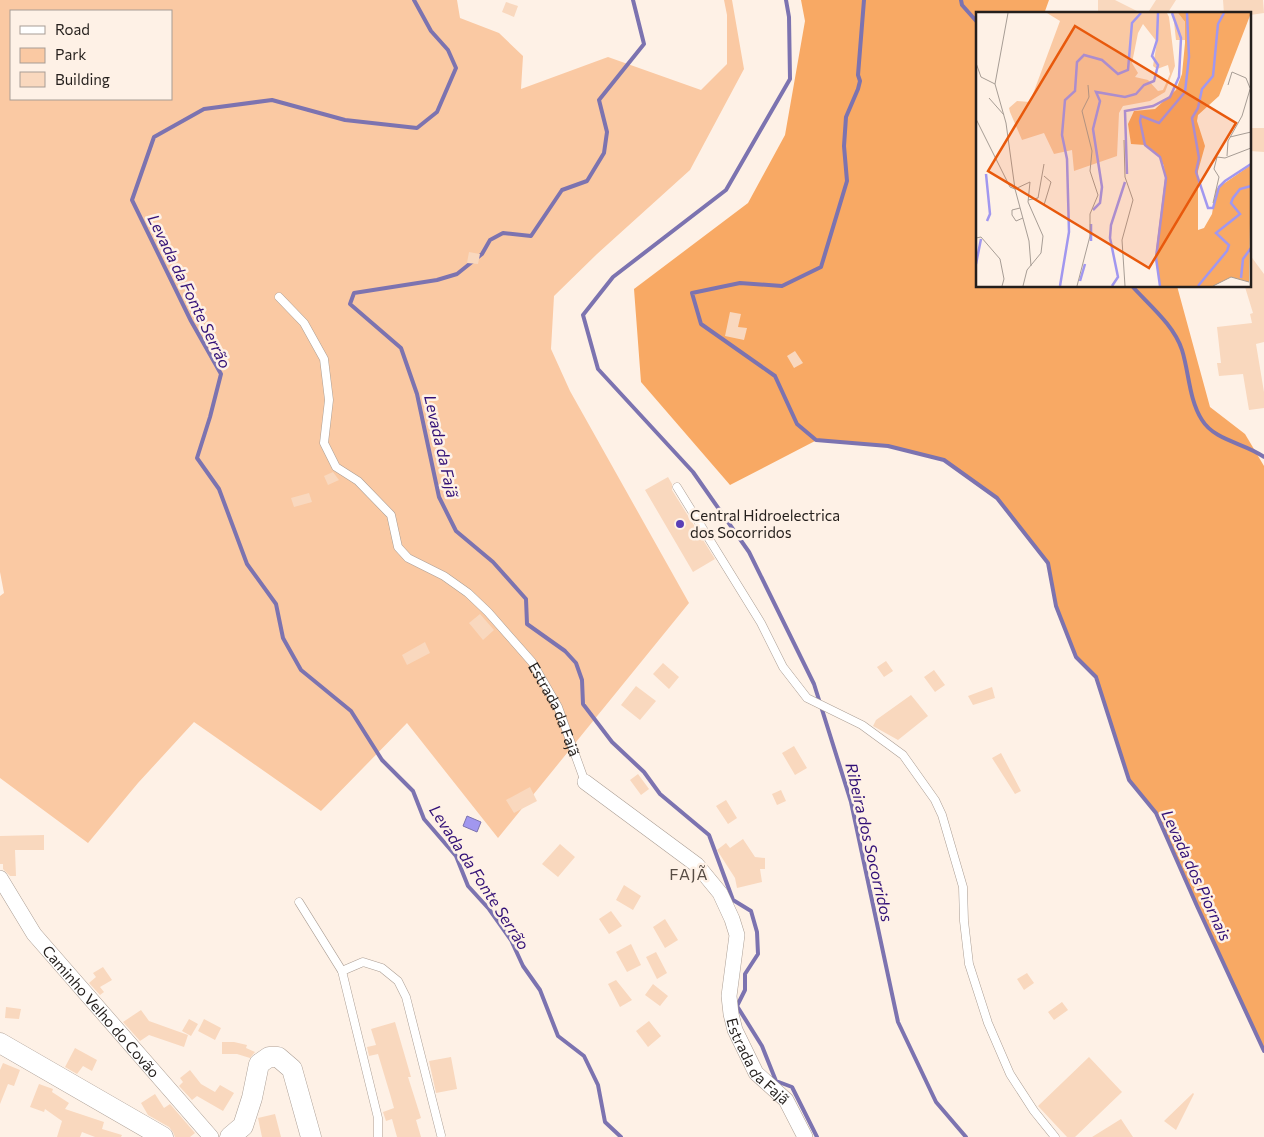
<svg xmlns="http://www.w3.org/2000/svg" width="1264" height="1137" font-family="Commissioner,sans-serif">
<rect width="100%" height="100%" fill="#fef1e6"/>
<path fill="#fac9a3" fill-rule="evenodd" d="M0,0H457L460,18L499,33L523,56L521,89L608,57L701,90L727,64V15L724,0H732L744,69L690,170L597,254L554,296L551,349L570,391L689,603L498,838L407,723L321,811L194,722L138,783L88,843L0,778V596L4,593L0,572ZM11,11H171V99H11Z"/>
<path fill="#f8a964" d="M801,0H1049L1044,14H978V286H1177L1210,407L1245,434L1264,466V1053L1196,906L1155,814L1128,780L1095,678L1075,657L1055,607L1047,563L996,498L944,461L887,447L815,441L730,485L641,382L634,289L748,203L785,135L805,21Z"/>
<path fill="#a197ef" stroke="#7c73b0" d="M467,816L481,822L477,832L463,826Z"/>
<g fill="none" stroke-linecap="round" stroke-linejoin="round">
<path stroke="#7c73b0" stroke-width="4" d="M414,0L431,31L448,50L456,68L437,112L417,128L345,120L272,100L204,109L154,137L132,200L191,321L221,374L210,417L197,458L219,489L247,564L276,604L283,638L301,670L351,711L382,760L413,791L424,819L456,856L468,886L489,909L511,940L523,966L540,990L558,1036L584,1056L598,1085L605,1122L621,1137
M633,0L644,44L599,100L607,132L604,153L587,181L562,190L531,236L503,233L490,240L482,254L457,274L437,280L354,293L350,304L401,348L417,394L439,497L456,531L493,562L526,599L527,624L565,651L576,663L582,680L583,704L612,742L644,772L660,794L709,835L733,900L751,911L757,932L758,954L745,974V990L737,1006L762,1046L776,1081L792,1087L817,1137
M786,0L789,17L790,79L726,190L613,277L583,315L598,369L693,472L749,552L814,684L851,802L898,1022L936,1102L966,1137
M864,0L858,75L860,81L858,89L846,117L844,146L847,181L821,267L782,286L740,283L692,293L701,324L775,376L797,424L816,440L888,446L944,460L997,498L1048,563L1056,606L1076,657L1096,677L1129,780L1156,813L1197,906L1264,1051
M961,0L962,5L978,23
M1132,286C1149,305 1174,325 1182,350C1189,372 1189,400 1202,420C1215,441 1245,443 1264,457"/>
</g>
<path fill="#f9d8be" d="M1098,0H1115L1143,14H1098Z
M1156,0H1176L1167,14H1147Z
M1223,0H1263L1264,13L1250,15L1224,14Z
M506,2L518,6L514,17L502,12Z
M1250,128H1264V152L1250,151Z
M469,252L480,254L478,264L467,263Z
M1250,255L1264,274V342L1256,344L1264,392V408L1249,410L1243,374L1219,376L1217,363H1221L1217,327L1252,323L1250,314L1253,313L1245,287L1250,286Z
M730,312L741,314L738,327L747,328L744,340L725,336Z
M795,351L803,363L794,368L787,356Z
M333,472L339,480L328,485L324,476Z
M668,477L672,484V490L715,559L693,572L645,490Z
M309,493L312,502L294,507L291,498Z
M480,614L494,630L483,640L469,623Z
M425,642L430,653L407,665L402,655Z
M886,661L893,671L884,677L877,667Z
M663,663L679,677L669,689L653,674Z
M934,670L945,685L935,692L924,677Z
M636,686L656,701L640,720L621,705Z
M992,687L995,698L973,705L968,696Z
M911,695L928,716L898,740L873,726L876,720Z
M794,746L807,768L795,775L782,753Z
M1001,753L1021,791L1015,794L992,758Z
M638,774L649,789L641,795L630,780Z
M530,787L537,801L514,813L506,800Z
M781,790L786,801L777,805L772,794Z
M726,800L737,818L728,824L716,806Z
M44,835V850H15L16,876H10L3,869V864H0V836Z
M743,839L755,857L765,858V869H760L762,882L737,888L735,878L717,850L726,843L730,848Z
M560,844L575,857L558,877L542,864Z
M624,885L641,896L633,910L616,900Z
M611,911L622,926L609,934L599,919Z
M665,919L678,940L665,948L653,927Z
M631,944L641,965L627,972L616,952Z
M656,952L667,973L657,979L646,957Z
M103,967L112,980L100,987L104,992L100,995L89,983L96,977L93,973Z
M1027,973L1034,983L1024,990L1017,979Z
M616,980L632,1000L620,1007L608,984Z
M653,984L668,996L660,1006L645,995Z
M1062,1002L1068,1010L1054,1020L1048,1012Z
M6,1007L21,1009L19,1019L5,1018Z
M141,1010L149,1021L188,1035L184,1047L149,1035L140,1041L123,1022Z
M189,1019L198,1024L191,1036L182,1031Z
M204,1019L221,1028L215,1040L198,1031Z
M649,1021L661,1036L648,1047L636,1031Z
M395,1022L411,1077H408L421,1118L416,1120L421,1137H397L392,1119L386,1121L383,1112L394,1108L390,1094L378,1054L369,1056L367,1047L376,1045L371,1029Z
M222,1042H234L247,1045L246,1048L255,1052L250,1058L237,1054H222Z
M75,1048L97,1060L92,1071L83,1066L77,1074L65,1067Z
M451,1057L457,1089L436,1093L429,1061Z
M1089,1057L1122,1092L1075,1137H1067L1038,1106Z
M3,1063L20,1070L14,1086L8,1084L0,1104V1070Z
M190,1070L201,1084L215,1092L220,1085L234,1093L223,1111L197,1096L192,1100L179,1086L183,1082L180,1078Z
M39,1084L53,1089L52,1092L69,1103L65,1109L104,1122L102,1129L122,1135L121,1137H95L82,1132L80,1137H57L62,1121L45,1109L44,1112L30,1107Z
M1193,1093L1194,1094L1176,1130L1164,1121Z
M155,1094L164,1108L170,1104L195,1133L190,1137H175L173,1132L169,1127L148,1115L141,1103Z
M275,1114L281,1137H262L258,1118Z
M1121,1119L1133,1137H1092Z"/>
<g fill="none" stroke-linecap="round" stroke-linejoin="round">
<defs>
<g id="lane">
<path id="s1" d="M279,297L304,323L324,359L329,400L324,443L336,467L358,481L391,515L398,547L408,558L444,576L468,593L488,612L532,662L558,707L585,782"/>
<path d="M677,487L761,623L783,667L807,698L862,725L903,755L935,800L942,815L963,887L964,921L969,964L988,1023L1010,1074L1034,1111L1055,1137"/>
<path d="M299,902L342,971L378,1118V1137"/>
<path d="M342,971L363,962L382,968L398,981L406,997L441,1135"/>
</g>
<g id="street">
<path id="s2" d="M585,782L697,865L720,893L732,919L737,935L729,996L731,1014L735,1030L756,1073L786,1100L805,1137"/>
<path id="s3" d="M0,878L34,934L211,1137"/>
</g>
<path id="secondary" d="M0,1043L163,1137
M230,1137L243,1126L252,1098L259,1064L269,1057H278L292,1069L311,1137"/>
</defs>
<use href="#lane" stroke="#ab9e94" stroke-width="9"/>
<use href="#street" stroke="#ab9e94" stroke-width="16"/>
<use href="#secondary" stroke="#ab9e94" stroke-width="21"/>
<use href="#lane" stroke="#fff" stroke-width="8"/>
<use href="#street" stroke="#fff" stroke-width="15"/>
<use href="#secondary" stroke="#fff" stroke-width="20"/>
</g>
<circle fill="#5a3eb6" stroke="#fef1e6" stroke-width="2" cx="680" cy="524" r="5"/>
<g text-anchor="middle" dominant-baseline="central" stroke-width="5" stroke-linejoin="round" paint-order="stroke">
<g font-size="15" fill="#241f1c" stroke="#fef1e6" text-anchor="start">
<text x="690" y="515">Central Hidroelectrica<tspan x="690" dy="17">dos Socorridos</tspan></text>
</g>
<g font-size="15" fill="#241f1c" stroke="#fef1e6">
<text stroke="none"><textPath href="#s1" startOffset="526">Estrada da Fajã</textPath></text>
<text stroke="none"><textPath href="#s3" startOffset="168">Caminho Velho do Covão</textPath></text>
<text stroke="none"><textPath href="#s2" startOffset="356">Estrada da Fajã</textPath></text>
</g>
<g font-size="16" font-style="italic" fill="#321077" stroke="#fef1e6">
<text transform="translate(190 291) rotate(64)">Levada da Fonte Serrão</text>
<text transform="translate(442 446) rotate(77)">Levada da Fajã</text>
<text transform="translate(870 842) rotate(77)">Ribeira dos Socorridos</text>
<text transform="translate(1197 875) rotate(65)">Levada dos Piornais</text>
<text transform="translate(480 877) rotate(57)">Levada da Fonte Serrão</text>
</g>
<g font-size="16" letter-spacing="1" fill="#574c44" stroke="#fef1e6">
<text x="689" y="873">FAJÃ</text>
</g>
</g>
<g transform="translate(976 12)">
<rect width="275" height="275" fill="#fef1e6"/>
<path d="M71,1H191L193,5L199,54L189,80L174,89L147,94L143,101L141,144L98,159L96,138L78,142L68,121L46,128L34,100L33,96L41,89L54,90L84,9ZM167,12L181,30L177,54L181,57L192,53L194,62L187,78L182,79L172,68L159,65L162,61L156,51L162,21ZM197,1H202L209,10V28H200Z" fill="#fac9a3" fill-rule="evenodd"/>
<path d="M202,1H275L243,84L222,103L221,109L229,134L222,159V218L228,216L236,202L240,177L275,153L273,270L255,265L237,274H184L179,246L189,166L188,154L184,145L169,133L155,132L152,112L158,99L179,97L200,78L206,62L209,31V10Z" fill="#f8a964"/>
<path fill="none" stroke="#a197ef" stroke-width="2.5" d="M248,1L242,12L237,64L226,77L222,96L216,106L223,146L220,160L232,196H237L243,175L249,169L275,152M10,162L14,202L11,209M151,162L149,99L177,94L194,85L203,65L205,26L196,1M117,198L124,191L126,175L117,117L124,89L120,80L149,85L160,82L168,73L178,69L182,53L176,44L181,28L182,1M115,229V212M0,252L5,227M265,266L267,247L275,236M104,269L109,252M84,274L93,220L91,147L86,123L89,88L99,79L101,50L108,43L126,48L142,62L152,58L156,11L165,1M136,274L142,265L134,226L135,213L149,170M184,274L180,246L190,166L184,145L169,133L164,109L165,104L183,111L209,80L213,45L211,1M222,274L251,239L253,233L240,221L264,202L255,191L257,186L264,177L275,174"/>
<path fill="none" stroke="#a79d95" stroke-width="1" d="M0,51L5,65L19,72M19,72L30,111L39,177L53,229L55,254M19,72L32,1M252,73L256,60L270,66L274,76M13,86L28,103M0,107L34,175L39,177M254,125L275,120M148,128L149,165L157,188L146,228L149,274M251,144L252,129L266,104L275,74M68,164L75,170L68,193M39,177L54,170L52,190L67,224L65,241L51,258L47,274M52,188L62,186L68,152M237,191L243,165L238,157L241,145L249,146L275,136M44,196L36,198V203L40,209L47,206M0,226L5,225L24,247L28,267L26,274M101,274L114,224V202L122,183L114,159L116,139L106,99L113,85L112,73M237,274L255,265L273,270"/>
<path fill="#e8590c" fill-opacity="0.15" stroke="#e8590c" stroke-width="2.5" d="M99,14L260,111L173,256L12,159Z"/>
<rect width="275" height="275" fill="none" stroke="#241f1c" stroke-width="2.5"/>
</g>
<rect x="10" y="10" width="162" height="90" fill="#fef1e6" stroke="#a79d95"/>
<rect x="20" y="26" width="25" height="8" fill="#ffffff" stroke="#a79d95"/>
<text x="55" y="35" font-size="15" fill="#241f1c">Road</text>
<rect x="20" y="48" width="25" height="15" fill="#fac9a3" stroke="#a79d95"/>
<text x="55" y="60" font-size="15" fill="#241f1c">Park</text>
<rect x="20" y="72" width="25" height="15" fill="#f9d8be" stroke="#a79d95"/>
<text x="55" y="85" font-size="15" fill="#241f1c">Building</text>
</svg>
